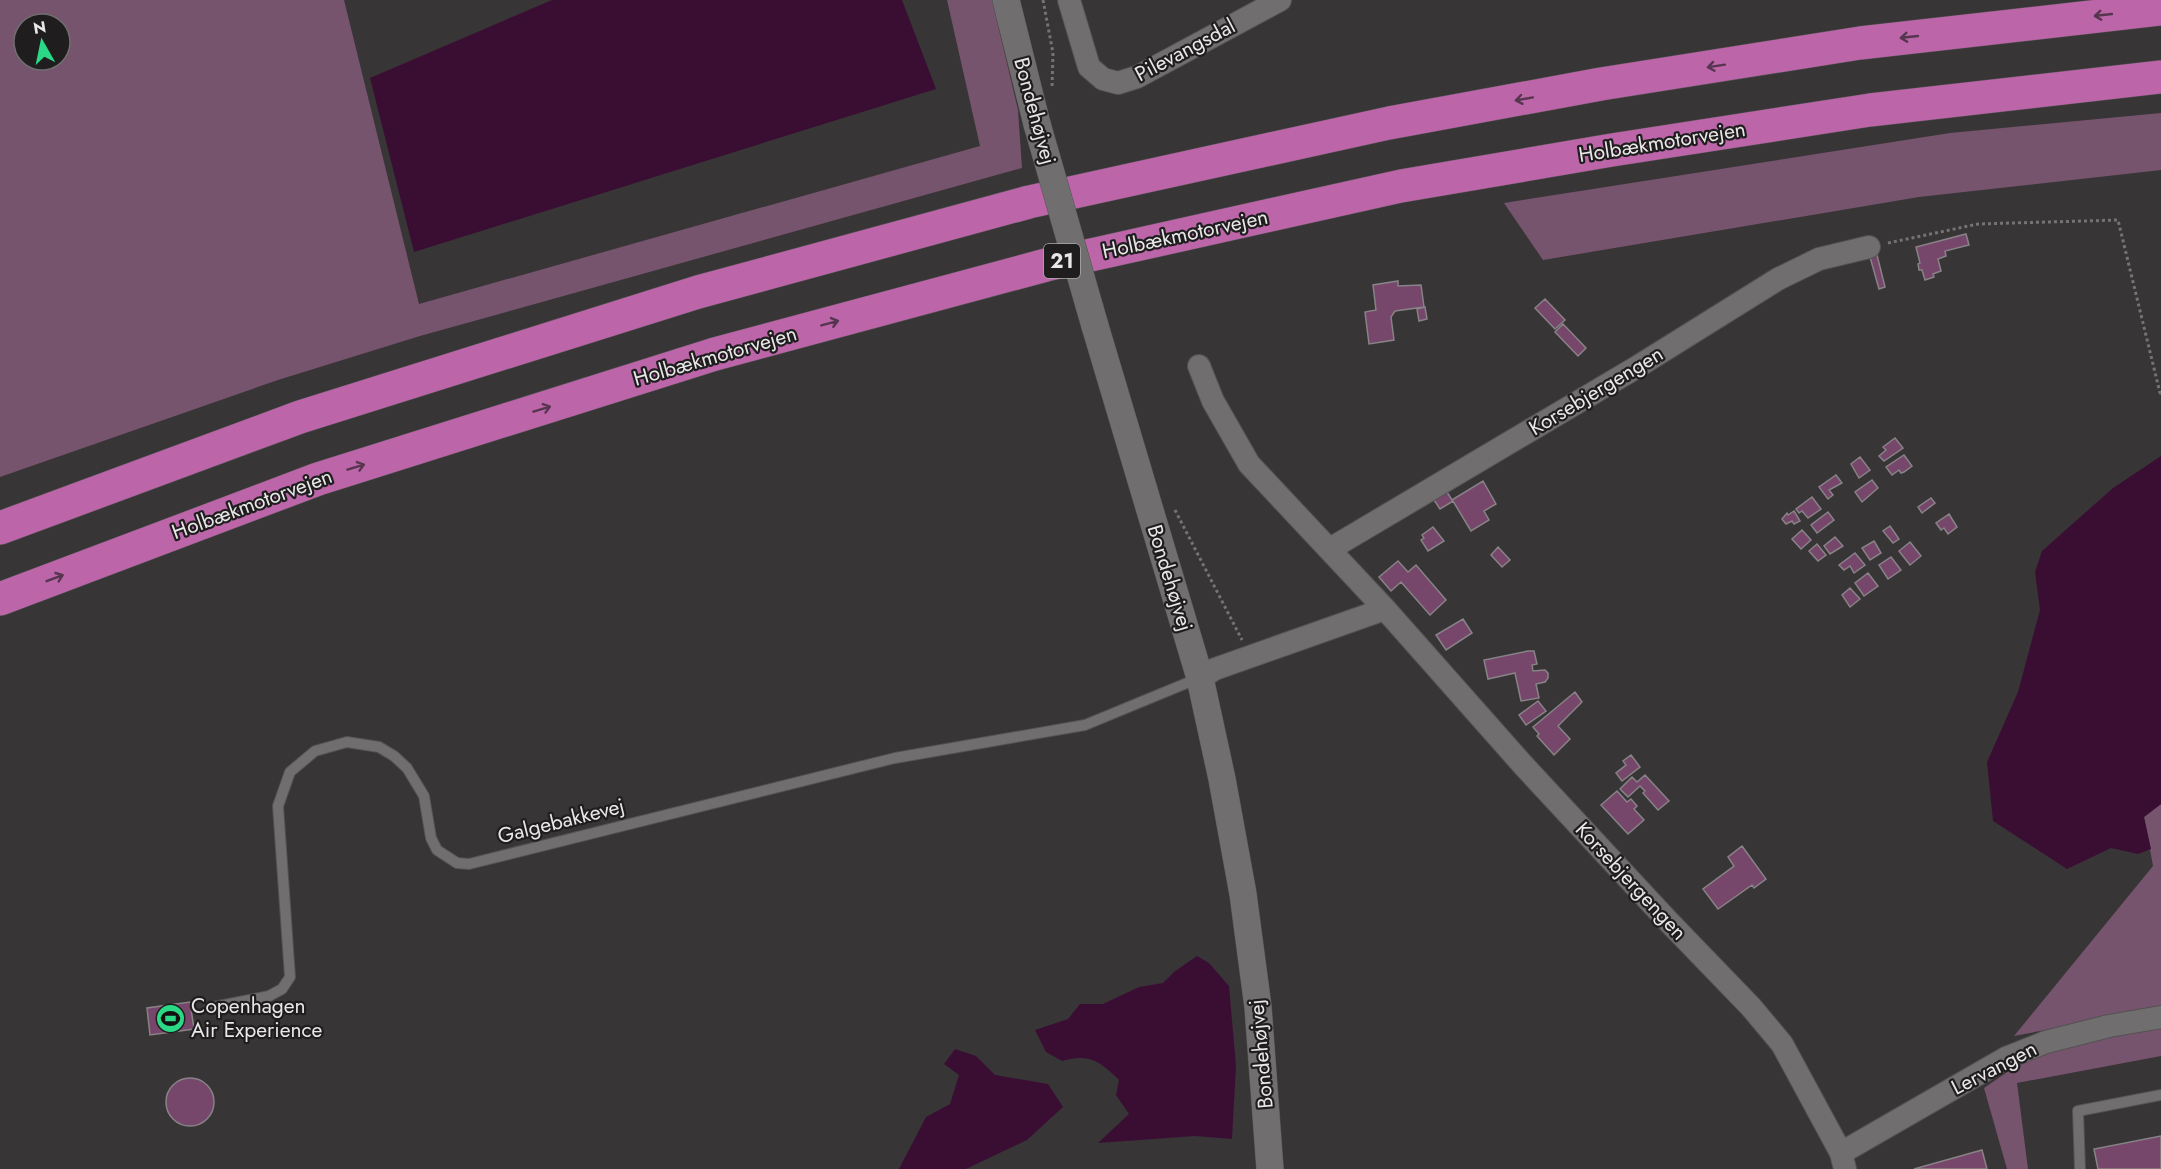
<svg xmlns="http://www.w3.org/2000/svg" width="2161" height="1169" font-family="Jost,sans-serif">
<rect width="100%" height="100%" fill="#383537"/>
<path fill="#76546d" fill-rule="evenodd" d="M0,0H344L419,304L980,146L947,0H992L1018,110L1022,168L420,336L278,380L0,477ZM24,24H60V60H24Z
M2161,113V170L1919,197L1543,260L1504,203L1950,133Z
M2161,804V1008L2014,1036L2153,866L2144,817Z
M2161,1028V1056L2017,1083L2028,1169H2007L1984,1088L2019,1064L2060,1047Z"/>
<path fill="#3a0e32" d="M552,0H902L936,89L414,252L370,78Z
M2161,456V804L2144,817L2151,849L2138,854L2111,848L2067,869L1993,821L1987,762L2018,692L2040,610L2035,572L2042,551L2113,488Z
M1197,956L1209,963L1229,986L1236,1066L1232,1139L1195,1136L1098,1143L1129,1114L1116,1095L1119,1080C1100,1061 1089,1053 1062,1061L1046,1052L1035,1030L1068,1019L1080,1004H1103L1139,987L1163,983L1174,972Z
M955,1049L976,1056L995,1075L1048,1084L1063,1107L1027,1140L966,1169H899L926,1117L950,1104L959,1075L944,1064Z"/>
<path fill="#77466b" stroke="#878386" stroke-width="1.5" d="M1966,234L1969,245L1945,251L1946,256L1938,259L1941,271L1933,274L1934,277L1925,280L1922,270H1919L1918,264L1920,263L1916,247Z
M1877,255L1885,287L1879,289L1870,257Z
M1398,281V286L1421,285L1424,307L1395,311L1391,317L1394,340L1369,344L1365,312L1376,310L1373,285Z
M1545,299L1565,320L1555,329L1535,308Z
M1425,307L1427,319L1419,321L1417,309Z
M1563,324L1586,348L1578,356L1555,332Z
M1895,438L1903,448L1884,461L1879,456L1886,450L1883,447Z
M1904,455L1912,466L1904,472L1901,473L1899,470L1892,475L1886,467Z
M1860,457L1870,470L1859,478L1851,464Z
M1836,475L1842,483L1829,490L1833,495L1828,499L1819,487Z
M1872,480L1878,488L1862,502L1855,492Z
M1483,481L1496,504L1484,511L1489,520L1471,531L1453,501L1440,509L1432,497L1445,489L1452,500Z
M1812,497L1821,509L1808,518L1802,511L1799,513L1796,509Z
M1931,498L1935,503L1922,513L1918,507Z
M1794,511L1800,521L1794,524L1792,521L1786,524L1782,519L1787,513L1788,515Z
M1828,512L1834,520L1817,533L1811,525Z
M1949,514L1957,527L1948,534L1944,528L1941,530L1936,523Z
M1890,526L1899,539L1893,543L1883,531Z
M1433,527L1444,541L1428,551L1421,540L1424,538L1422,535Z
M1802,530L1811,540L1801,549L1792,539Z
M1835,537L1843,546L1830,554L1824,546Z
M1874,541L1881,553L1870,560L1862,548Z
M1910,542L1921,556L1910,565L1899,551Z
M1817,544L1826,555L1818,561L1809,551Z
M1498,547L1510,560L1502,567L1491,555Z
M1855,553L1865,565L1854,573L1850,566L1844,570L1839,565Z
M1891,557L1901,570L1888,579L1879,565Z
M1398,561L1408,572L1416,565L1446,600L1430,615L1401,582L1391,591L1379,577Z
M1868,573L1878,586L1864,596L1855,583Z
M1850,588L1860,599L1850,607L1842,595Z
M1463,619L1472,633L1446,650L1436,635Z
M1528,651H1534L1537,664L1532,665L1533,671L1545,670L1548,673V678L1545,682L1536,684L1539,698L1521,701L1515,673L1488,679L1484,660Z
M1575,692L1582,702L1558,726L1570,739L1554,755L1537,736L1539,734L1533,727Z
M1538,701L1546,711L1526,725L1519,715Z
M1631,755L1640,767L1622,781L1616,773L1626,765L1623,761Z
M1645,775L1669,801L1658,810L1643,793L1645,791L1640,786L1628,797L1620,789L1632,777L1637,782Z
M1617,791L1627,802L1631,799L1637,806L1634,809L1644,820L1628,834L1601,805Z
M1742,846L1766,879L1754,888L1752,885L1718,909L1703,889L1734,866L1728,857Z
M190,1002L194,1029L150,1035L147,1008Z
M166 1102a24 24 0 1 1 48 0a24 24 0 1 1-48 0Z
M2161,1136V1169H2098L2094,1149Z
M1982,1150L1987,1169H1914Z"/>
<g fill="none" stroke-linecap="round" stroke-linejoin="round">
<defs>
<path id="service" d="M209,1008L269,996L282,989L290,977L278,806L290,772L315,751L347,742L379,747L394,756L407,768L424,796L431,838L437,850L457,863L469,864L895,758L1085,725L1199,678
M2080,1169L2078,1111L2161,1095"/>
<path id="minor" d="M1069,0L1089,67L1103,79L1118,83L1137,77L1280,0
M1199,366L1213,401L1249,464L1385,609L1524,766L1668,921L1751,1007L1782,1044L1841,1153L1845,1169
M1330,549L1637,367L1778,279L1819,259L1869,247
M1200,678L1215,669L1385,609
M1841,1153L2006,1058L2046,1042L2109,1026L2161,1017"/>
<path id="tertiary" d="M1006,0L1037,124
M1095,326L1200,678L1222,779L1243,894L1258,1007L1270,1169"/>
<path id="motorway" d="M0,528L300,417L698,292L1029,202L1389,123L1601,84L1860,43L2161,9
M0,599L318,479L715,354L1046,265L1401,186L1612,150L1870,110L2161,77"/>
</defs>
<use href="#service" stroke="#545253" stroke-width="12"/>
<use href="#minor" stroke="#545253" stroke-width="24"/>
<use href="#tertiary" stroke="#545253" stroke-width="28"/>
<use href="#motorway" stroke="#545253" stroke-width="34"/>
<path stroke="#767375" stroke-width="3" stroke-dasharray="3 3" stroke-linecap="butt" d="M1043,0L1053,53L1052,87
M1888,243L1978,224L2118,220L2160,393H2161
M1175,510L1242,640"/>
<use href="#service" stroke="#716e70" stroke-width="10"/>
<use href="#minor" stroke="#716e70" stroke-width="22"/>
<use href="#tertiary" stroke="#716e70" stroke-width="27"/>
<use href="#motorway" stroke="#bc65a9" stroke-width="33"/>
<defs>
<path id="tertiary-bridge" d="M1037,124L1095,326"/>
</defs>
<use href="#tertiary-bridge" stroke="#545253" stroke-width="28" stroke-linecap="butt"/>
<use href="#tertiary-bridge" stroke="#716e70" stroke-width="27"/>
</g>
<defs><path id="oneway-shaft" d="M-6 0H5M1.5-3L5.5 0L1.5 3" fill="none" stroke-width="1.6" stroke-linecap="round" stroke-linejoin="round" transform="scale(1.5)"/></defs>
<g stroke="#56364f">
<use href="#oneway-shaft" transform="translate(2103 15) rotate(174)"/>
<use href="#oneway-shaft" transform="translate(1909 37) rotate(174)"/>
<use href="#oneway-shaft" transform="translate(1716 66) rotate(171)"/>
<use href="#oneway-shaft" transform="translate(1524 99) rotate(170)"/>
<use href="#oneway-shaft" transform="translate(830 323) rotate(-15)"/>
<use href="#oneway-shaft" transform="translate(542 409) rotate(-17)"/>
<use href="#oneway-shaft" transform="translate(356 467) rotate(-17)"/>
<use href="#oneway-shaft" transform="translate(55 578) rotate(-21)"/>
</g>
<defs>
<symbol id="stadium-disc" viewBox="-11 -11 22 22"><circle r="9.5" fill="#2ad885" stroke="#1f1d1e"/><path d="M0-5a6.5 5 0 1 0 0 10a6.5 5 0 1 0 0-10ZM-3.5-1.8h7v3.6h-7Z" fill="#111"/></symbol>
</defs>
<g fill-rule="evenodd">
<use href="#stadium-disc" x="154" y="1002" width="33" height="33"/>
</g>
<g text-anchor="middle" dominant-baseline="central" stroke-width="4.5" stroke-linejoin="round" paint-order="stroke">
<rect fill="#1f1d1e" stroke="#acaaab" stroke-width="1.5" x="1044" y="244" width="36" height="34" rx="4.5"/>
<g font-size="20" font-weight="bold" fill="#e9e7e8">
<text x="1062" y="261">21</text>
</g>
<g font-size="21" fill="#e9e7e8" stroke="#1f1d1e">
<text transform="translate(1185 50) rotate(-28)">Pilevangsdal</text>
<text transform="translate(1035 111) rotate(75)">Bondehøjvej</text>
<text transform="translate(1662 142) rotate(-9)">Holbækmotorvejen</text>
<text transform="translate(1185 234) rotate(-12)">Holbækmotorvejen</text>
<text transform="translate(715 356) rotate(-16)">Holbækmotorvejen</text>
<text transform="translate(1596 391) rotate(-31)">Korsebjergengen</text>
<text transform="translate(252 504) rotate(-20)">Holbækmotorvejen</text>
<text transform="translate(1170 578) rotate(73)">Bondehøjvej</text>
<text transform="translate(561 821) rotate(-14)">Galgebakkevej</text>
<text transform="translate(1631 881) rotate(47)">Korsebjergengen</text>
<text transform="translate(1261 1054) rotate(-95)">Bondehøjvej</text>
<text transform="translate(1994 1068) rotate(-27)">Lervangen</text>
</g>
<g font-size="21" fill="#e9e7e8" stroke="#1f1d1e" text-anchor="start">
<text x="191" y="1006">Copenhagen<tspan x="191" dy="24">Air Experience</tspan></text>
</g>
</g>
<g transform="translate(42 42) rotate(351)"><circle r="28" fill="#1f1d1e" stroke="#706e6f" stroke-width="1.5"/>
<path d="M0-4.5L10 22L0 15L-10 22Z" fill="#2ad885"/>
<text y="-9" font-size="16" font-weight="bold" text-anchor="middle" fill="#e9e7e8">N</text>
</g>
</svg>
